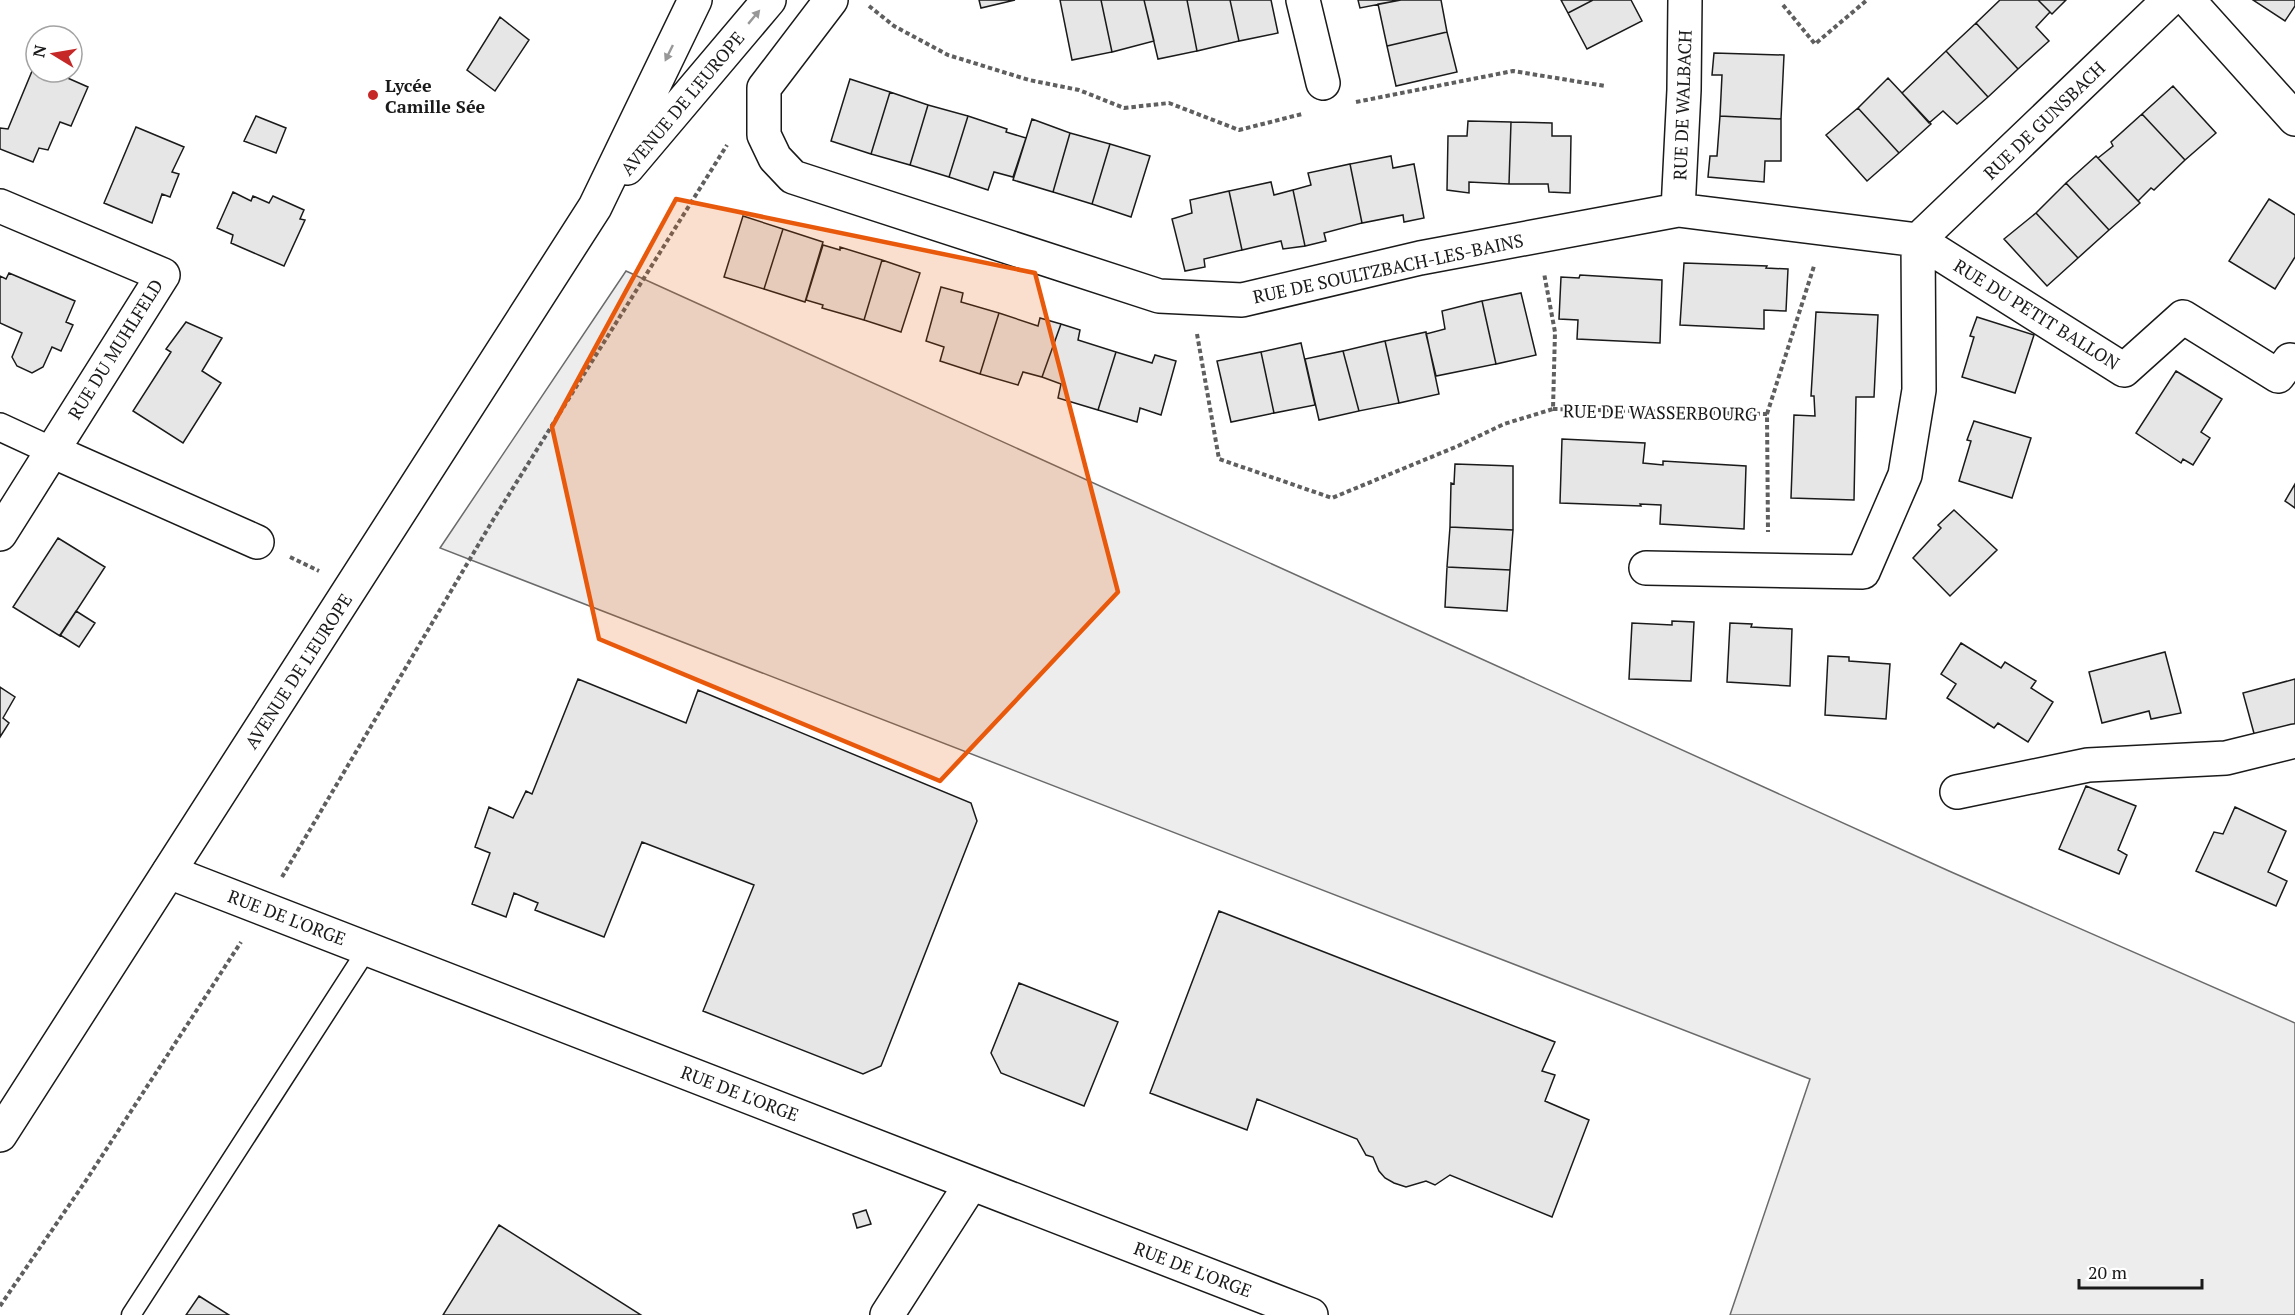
<svg xmlns="http://www.w3.org/2000/svg" width="2295" height="1315" font-family="'PT Serif',serif">
<rect width="100%" height="100%" fill="#fff"/>
<path fill="#ededed" stroke="#6a6a6a" stroke-width="1.5" d="M626,271L1949,871L2295,1023V1315H1730L1810,1079L440,548Z"/>
<path fill="#e6e6e6" stroke="#1a1a1a" stroke-width="1.5" d="M979,0H1015L981,8Z
M1060,0H1101L1112,52L1072,60Z
M1101,0H1144L1154,41L1112,52Z
M1144,0H1187L1197,51L1158,59Z
M1187,0H1230L1239,41L1197,51Z
M1230,0H1271L1278,33L1239,41Z
M1358,0H1401L1360,8Z
M1401,0H1441L1447,32L1387,46L1378,4Z
M1561,0H1593L1568,13Z
M1593,0H1631L1642,21L1587,49L1568,13Z
M2000,0H2038L2050,12L2036,27L2049,41L2018,69L1976,23Z
M2038,0H2066L2052,14Z
M2253,0H2295V6L2285,21Z
M500,17L529,40L495,91L467,70Z
M1976,23L2018,69L1988,97L1946,51Z
M1447,32L1457,72L1396,86L1387,46Z
M1946,51L1988,97L1957,124L1943,111L1929,123L1902,93Z
M1714,53L1784,55L1781,119L1720,116L1722,75H1712Z
M35,64L36,72H54L88,87L71,126L60,122L48,150L39,148L33,162L0,149V128L8,129Z
M1888,78L1931,124L1899,153L1858,108Z
M850,79L890,92L871,154L831,141Z
M2173,86L2216,133L2185,160L2142,114Z
M890,92L928,105L910,165L871,154Z
M928,105L968,116L949,177L910,165Z
M1858,108L1899,153L1867,181L1826,135Z
M2142,114L2185,160L2154,190L2151,188L2138,201L2098,158L2113,146L2111,142Z
M256,116L286,128L276,153L244,141Z
M968,116L1007,129L1006,132L1026,138L1013,177L994,172L988,190L949,177Z
M1720,116L1781,119V161H1765L1764,182L1708,177L1710,156H1717Z
M1032,119L1070,133L1053,192L1013,180Z
M1468,121L1511,122L1509,184L1469,182V193L1447,190L1448,136H1467Z
M1511,122L1552,123V136H1571L1570,193L1549,192L1548,184H1509Z
M136,127L184,147L172,172L179,174L170,197L162,194L152,223L104,203Z
M1070,133L1110,144L1092,204L1053,192Z
M1110,144L1150,156L1131,217L1092,204Z
M1391,156L1393,168L1414,164L1424,218L1404,222L1403,215L1362,223L1350,164Z
M2096,156L2140,203L2109,230L2066,183Z
M1350,164L1362,223L1324,233L1326,241L1305,246L1293,190L1311,185L1308,173Z
M1271,182L1274,195L1293,190L1305,246L1283,249L1281,241L1242,250L1229,191Z
M2066,183L2109,230L2078,258L2036,213Z
M1229,191L1242,250L1204,259L1205,267L1185,271L1172,219L1192,213L1190,200Z
M233,192L251,201L253,196L269,203L273,196L304,210L300,219L305,220L284,266L231,243L233,235L217,228Z
M2269,199L2295,215V257L2275,289L2229,261Z
M2036,213L2078,258L2047,286L2004,239Z
M743,216L783,229L764,289L724,277Z
M783,229L823,242L805,302L764,289Z
M823,245L840,250V247L882,260L864,320L822,308L823,305L806,300Z
M882,260L920,273L901,332L864,320Z
M1684,263L1767,266L1766,268L1788,269L1786,311L1764,310V329L1680,325Z
M9,273L75,301L66,322L73,325L61,351L52,347L43,367L32,373L17,366L12,357L22,333L0,323V276L6,279Z
M1580,275L1662,280L1660,343L1577,339L1578,320L1559,319L1561,277L1579,278Z
M941,287L963,293L961,302L999,313L980,374L940,361L944,347L926,341Z
M1521,293L1536,355L1496,364L1482,301Z
M1482,301L1496,364L1436,376L1426,334L1445,329L1442,311Z
M1816,312L1878,315L1874,397H1856L1854,500L1791,498L1794,415L1815,416L1814,396H1811Z
M999,313L1038,326L1040,318L1061,324L1042,377L1023,372L1018,385L980,374Z
M1977,317L2034,335L2015,393L1962,377L1974,337L1970,336Z
M186,322L222,338L202,371L221,383L183,443L133,411L171,352L166,349Z
M1061,324L1080,330L1078,340L1116,352L1098,410L1058,398L1061,384L1042,377Z
M1426,332L1439,394L1399,403L1385,341Z
M1385,341L1399,403L1359,411L1343,351Z
M1301,343L1315,405L1274,413L1261,352Z
M1343,351L1359,411L1319,420L1305,359Z
M1116,352L1152,363L1155,355L1176,361L1161,415L1140,408L1137,422L1098,410Z
M1261,352L1274,413L1231,422L1217,361Z
M2176,371L2222,399L2201,432L2210,438L2193,465L2183,459L2181,463L2136,433Z
M1974,421L2031,438L2012,498L1959,481L1971,441L1967,440Z
M1562,439L1645,443L1643,463L1663,465V461L1746,466L1744,529L1660,524L1661,505L1640,504L1641,506L1560,503Z
M1455,464L1513,466V530L1450,527L1451,483L1454,484Z
M2295,484V508L2285,501Z
M1954,510L1997,550L1950,596L1913,558L1941,528L1938,525Z
M1450,527L1513,530L1510,570L1447,567Z
M58,538L105,567L60,636L13,607Z
M1447,567L1510,570L1507,611L1445,607Z
M76,611L95,623L79,647L60,635Z
M1672,621L1694,622L1691,681L1629,679L1632,623L1672,625Z
M1730,623L1752,624L1751,627L1792,629L1790,686L1727,682Z
M1961,643L2001,668L2005,662L2036,681L2031,688L2053,702L2028,742L1998,723L1994,728L1947,698L1956,684L1941,674Z
M2165,652L2181,713L2151,719L2149,711L2102,723L2089,672Z
M1828,656L1849,657V661L1890,664L1886,719L1825,715Z
M578,679L686,723L698,690L971,803L977,821L881,1066L863,1074L703,1011L754,885L642,842L604,937L535,910L538,903L514,893L506,917L472,904L490,853L475,847L489,807L513,818L526,791L532,794Z
M2295,679V727L2255,737L2243,693Z
M0,687L15,697L3,718L9,723L0,737Z
M2086,786L2136,806L2118,850L2127,855L2119,874L2059,849Z
M2235,807L2286,831L2268,872L2287,881L2276,906L2196,871L2214,832L2223,834Z
M1219,911L1555,1042L1542,1071L1555,1075L1545,1101L1589,1120L1552,1217L1450,1175L1435,1185L1426,1181L1406,1187L1394,1183L1385,1178L1379,1171L1373,1157L1366,1155L1357,1139L1257,1099L1247,1130L1150,1093Z
M1019,983L1118,1022L1084,1106L1001,1073L991,1053Z
M866,1210L871,1224L857,1228L853,1214Z
M499,1225L641,1315H443Z
M199,1296L229,1315H186Z"/>
<g fill="none" stroke-linecap="round" stroke-linejoin="round">
<defs>
<path id="service" d="M131,1315L368,948"/>
<path id="pedestrian" d="M0,427L52,451"/>
<path id="minor" d="M831,0L764,88V135L775,158L793,177L1159,296L1242,300L1420,258L1678,210L1918,240L2124,370L2183,317L2278,376L2290,360L2295,364
M1303,0L1323,83
M2188,0L2295,119
M0,206L163,275L0,534
M1678,210L1684,90L1685,0
M1918,240L2169,0
M52,451L257,542
M1646,568L1863,572L1905,475L1919,390L1918,240
M1957,792L2088,765L2226,758L2295,741
M169,872L1311,1315
M887,1315L971,1184"/>
<path id="secondary" d="M627,168L769,0
M0,1135L595,207L695,0"/>
</defs>
<use href="#service" stroke="#1a1a1a" stroke-width="21"/>
<use href="#pedestrian" stroke="#1a1a1a" stroke-width="30"/>
<use href="#minor" stroke="#1a1a1a" stroke-width="36"/>
<use href="#secondary" stroke="#1a1a1a" stroke-width="36"/>
<path stroke="#5f5f5f" stroke-width="4" stroke-dasharray="4.5 3" stroke-linecap="butt" d="M1783,5L1815,44L1867,0
M869,6L894,26L948,55L1029,80L1079,90L1124,108L1169,103L1239,130L1302,114
M1356,102L1513,71L1605,86
M1197,334L1219,459L1332,498L1458,446L1504,424L1553,409L1555,332L1544,273
M1553,409L1767,414L1768,532
M1767,414L1814,266
M290,557L319,571
M282,877L493,520L727,145
M0,1306L85,1182L241,942"/>
<use href="#service" stroke="#fff" stroke-width="18"/>
<use href="#pedestrian" stroke="#fff" stroke-width="27"/>
<use href="#minor" stroke="#fff" stroke-width="33"/>
<use href="#secondary" stroke="#fff" stroke-width="33"/>
</g>
<defs><path id="oneway-solid" d="M-6-.8H1V-3.2L6.5 0L1 3.2V.8H-6Z" transform="scale(1.5)"/></defs>
<g fill="#989898">
<use href="#oneway-solid" transform="translate(754 17) rotate(-50)"/>
<use href="#oneway-solid" transform="translate(669 53) rotate(116)"/>
</g>
<path fill="#e8590c" fill-opacity="0.2" stroke="#e8590c" stroke-width="4.5" stroke-linejoin="round" d="M676,199L1035,273L1118,592L940,781L599,639L552,427Z"/>
<circle fill="#c62828" stroke="#fff" stroke-width="2" cx="373" cy="95" r="6"/>
<g text-anchor="middle" dominant-baseline="central" stroke-width="4.5" stroke-linejoin="round" paint-order="stroke">
<g font-size="18" font-weight="bold" fill="#1a1a1a" stroke="#fff" text-anchor="start">
<text x="385" y="85">Lycée<tspan x="385" dy="21">Camille Sée</tspan></text>
</g>
<g font-size="18" fill="#1a1a1a" stroke="#fff">
<text transform="translate(682 103) rotate(-50)">AVENUE DE L'EUROPE</text>
<text transform="translate(1682 105) rotate(-88)">RUE DE WALBACH</text>
<text transform="translate(2044 120) rotate(-44)">RUE DE GUNSBACH</text>
<text transform="translate(1388 268) rotate(-12)">RUE DE SOULTZBACH-LES-BAINS</text>
<text transform="translate(2037 314) rotate(32)">RUE DU PETIT BALLON</text>
<text transform="translate(115 349) rotate(-58)">RUE DU MUHLFELD</text>
<text transform="translate(1660 412) rotate(1)">RUE DE WASSERBOURG</text>
<text transform="translate(298 671) rotate(-57)">AVENUE DE L'EUROPE</text>
<text transform="translate(287 917) rotate(21)">RUE DE L'ORGE</text>
<text transform="translate(740 1093) rotate(21)">RUE DE L'ORGE</text>
<text transform="translate(1193 1269) rotate(21)">RUE DE L'ORGE</text>
</g>
</g>
<g transform="translate(54 54) rotate(281)"><circle r="28" fill="#ffffff" stroke="#a3a3a3" stroke-width="1.5"/>
<path d="M0-4.5L10 22L0 15L-10 22Z" fill="#c62828"/>
<text y="-9" font-size="16" font-weight="bold" text-anchor="middle" fill="#1a1a1a">N</text>
</g>
<path d="M2079 1279v9h123v-9" fill="none" stroke="#1a1a1a" stroke-width="3"/>
<text x="2088" y="1279" font-size="18" fill="#1a1a1a" stroke="#ffffff" stroke-width="4.5" paint-order="stroke">20 m</text>
</svg>
